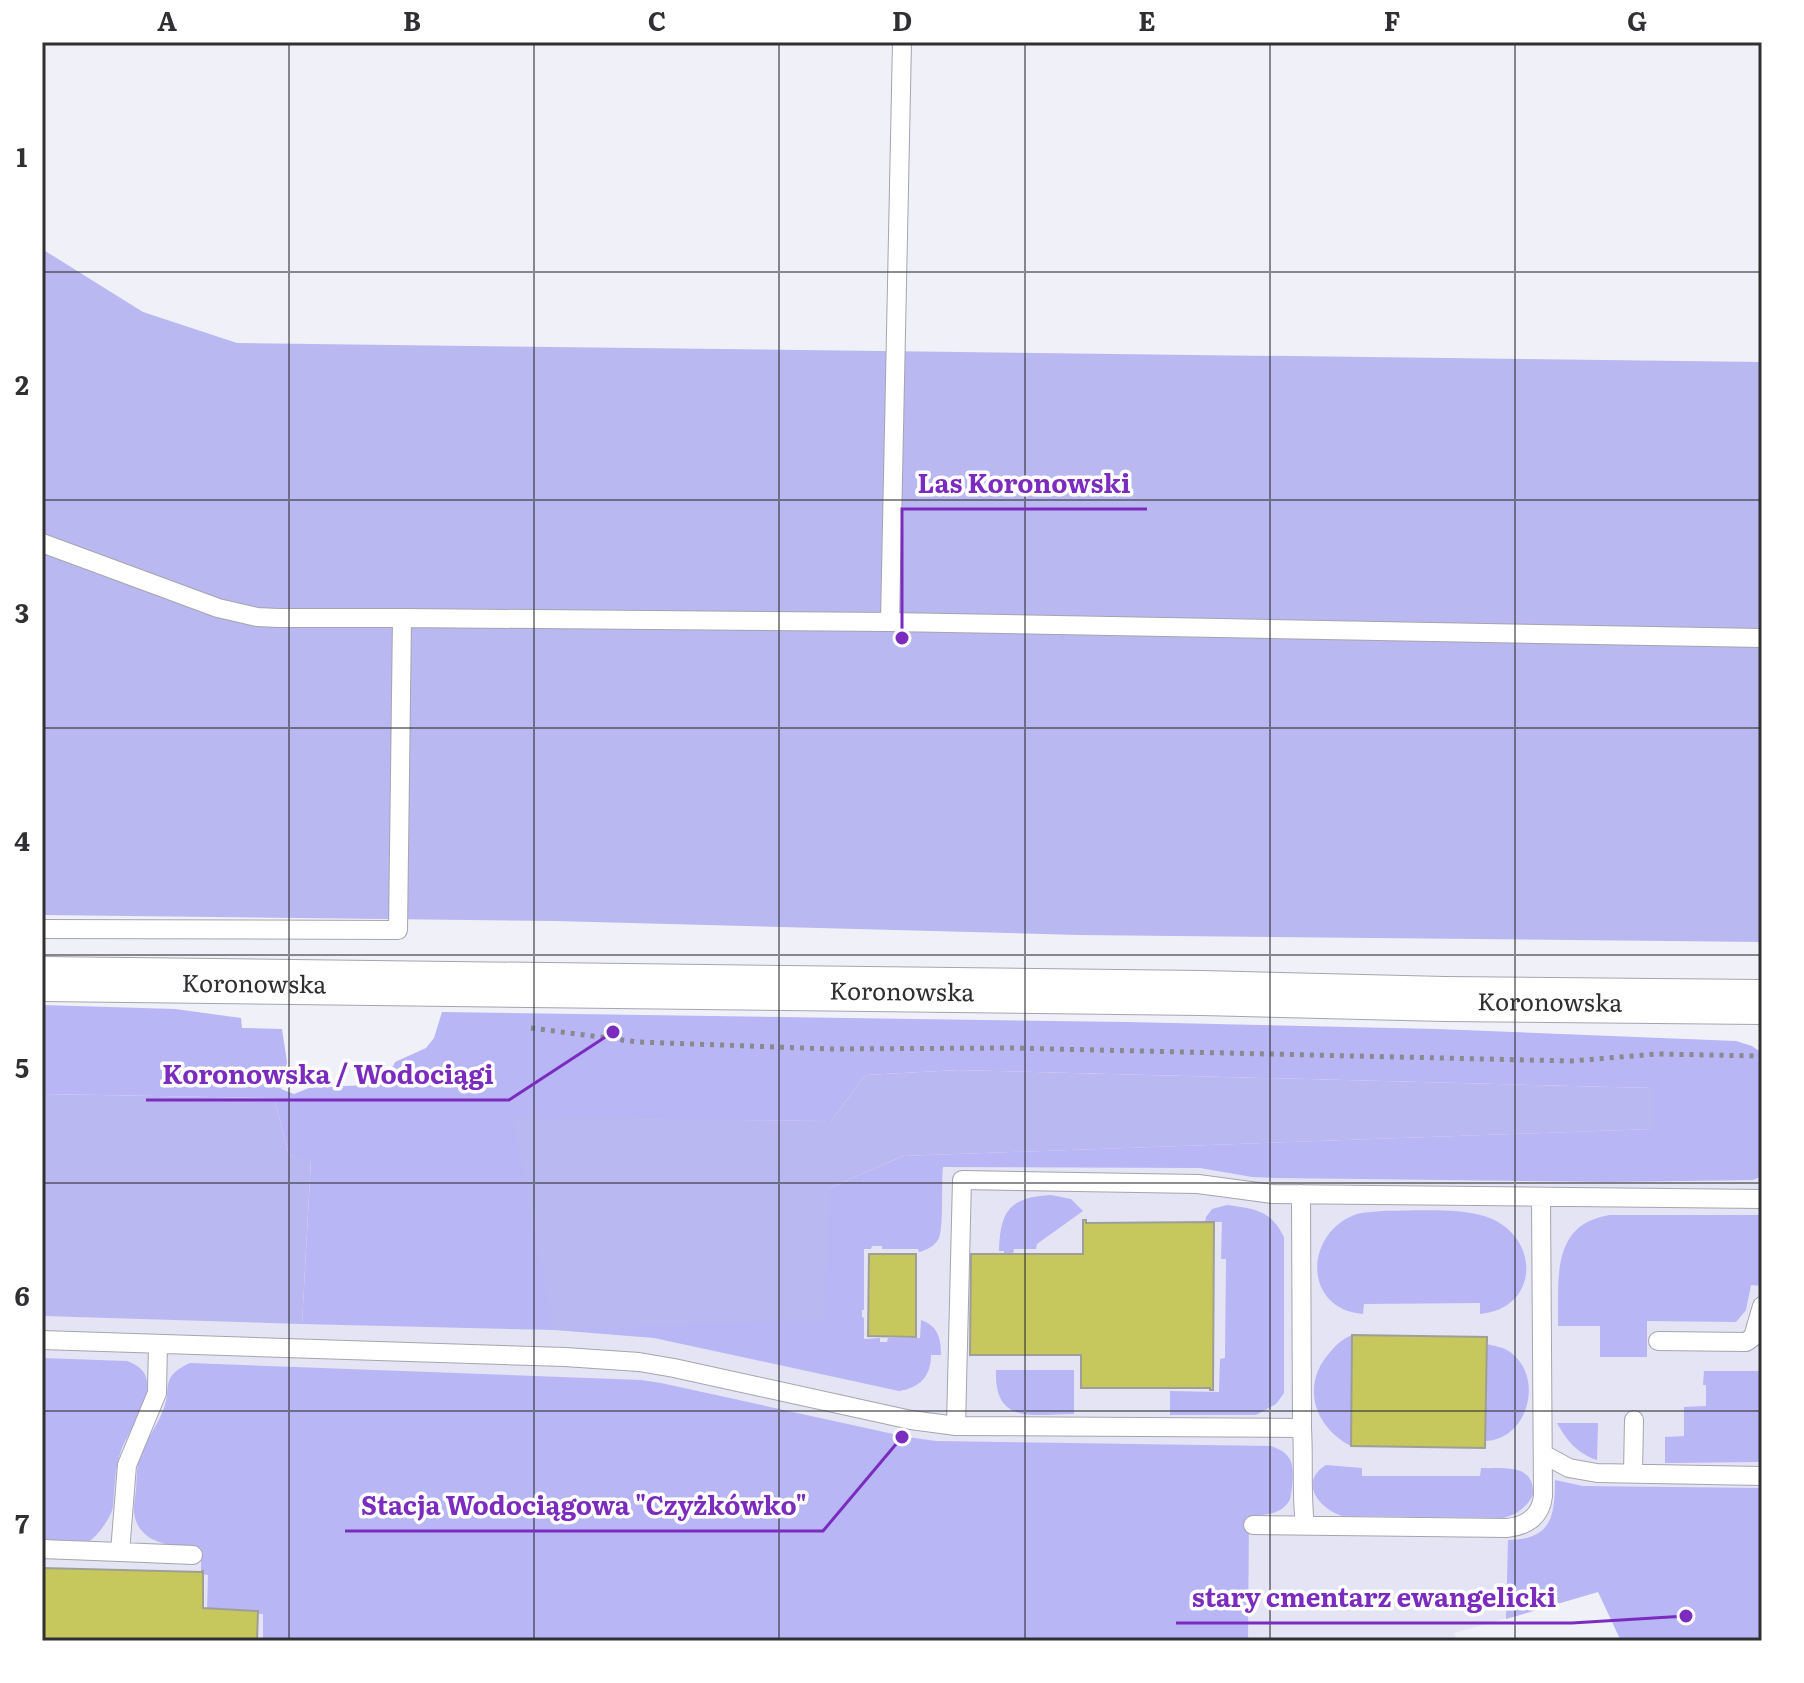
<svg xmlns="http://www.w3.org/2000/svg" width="1804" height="1683" font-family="Literata,serif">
<rect width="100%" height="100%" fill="#f0f0f8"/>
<path fill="#e4e4f4" d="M1762,1125V1545L1454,1633L1458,1641H42V1316L554,1330L824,1319L903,1156Z"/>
<path fill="#b8b6f5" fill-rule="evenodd" d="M42,1005L175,1009L241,1018L242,1028L282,1029L287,1062L281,1089L294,1094L309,1088L384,1084L395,1062L426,1048L434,1038L442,1012L1127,1022L1437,1029L1736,1041L1752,1046L1762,1053V1176L1753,1180L1609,1182L1276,1178L1252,1177L1200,1168L943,1167C941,1184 944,1224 939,1238C935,1246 927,1250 919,1252L918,1249H882V1246H872L871,1249H864V1310H862V1317L864,1318V1339L880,1338V1342H887L888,1338H920L921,1320C938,1326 941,1338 941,1355H931C931,1376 920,1388 899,1391L654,1338L554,1330L302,1324L311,1160L289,1155L274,1098L42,1094ZM958,1070L1652,1088L1653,1129L903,1156L830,1188L513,1119L831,1121L865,1075Z
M1051,1195L1071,1199L1083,1211L1037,1244L1036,1249H1014L1013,1254H1004V1251H999C1000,1211 1010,1197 1051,1195Z
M1227,1205C1254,1209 1270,1209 1284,1237V1393L1276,1404L1256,1415H1170V1391L1219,1392L1220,1359L1225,1358L1226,1259H1221L1222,1222H1205L1206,1217L1212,1209Z
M1382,1211C1412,1211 1466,1207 1492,1219C1541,1241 1538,1309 1480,1314V1303L1364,1304L1363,1314C1302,1309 1304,1232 1357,1214C1365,1212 1374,1212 1382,1211Z
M1610,1215H1762V1286L1751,1285L1746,1310L1736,1322L1647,1321V1357H1600V1326H1558C1559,1280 1550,1224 1610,1215Z
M1352,1335L1351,1446C1313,1426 1300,1383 1332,1350C1338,1343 1343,1339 1352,1335Z
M1487,1344C1494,1346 1504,1347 1510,1352C1545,1377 1528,1440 1485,1441Z
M42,1358L127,1361C137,1365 146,1370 147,1382C150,1407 129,1429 121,1451C116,1465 115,1480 114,1494C113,1500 114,1508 111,1513C107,1522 97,1537 88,1542L42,1541Z
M190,1363L641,1380L661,1383L907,1437L936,1441L1271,1446C1294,1454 1294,1466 1292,1487C1291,1494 1291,1501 1286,1505C1278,1515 1261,1515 1249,1516L1248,1641H263V1614L207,1612L208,1575L201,1574V1548C179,1547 145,1546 136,1521C132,1511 135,1499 136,1490C137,1477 136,1465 141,1452C147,1439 156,1427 162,1413C174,1388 157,1378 190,1363Z
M996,1370H1074V1414C1034,1414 994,1426 996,1370Z
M1704,1371H1762V1462L1665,1463V1437L1684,1436V1407L1706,1406V1385H1703Z
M1557,1423H1598L1597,1460C1577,1453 1567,1441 1557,1423Z
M1326,1465L1362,1468V1476H1480L1481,1468C1504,1469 1535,1463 1533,1495C1527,1507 1516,1515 1503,1518L1343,1516C1319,1509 1298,1482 1326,1465Z
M1555,1480L1583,1486L1762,1488V1641H1621L1598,1592L1506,1619L1508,1540C1551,1539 1555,1518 1555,1480Z"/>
<path fill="#bab8f0" d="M42,249L143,312L237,343L1762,362V942L1079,935L555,921L42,915Z
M958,1070L1653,1088V1129L903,1156L830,1188L824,1319L554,1330L513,1118L831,1121L865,1075Z
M42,1094L274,1098L289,1155L311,1159L302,1324L42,1316Z"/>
<path fill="#c6c75d" stroke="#9f9f98" stroke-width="2" d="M1083,1220H1086V1223L1214,1222L1213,1390H1210V1388H1081V1355H970L971,1254H1083Z
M869,1254H916V1337L868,1336Z
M1352,1335L1487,1337L1485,1448L1351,1446Z
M42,1568L202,1572L203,1570V1608L258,1611L257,1641H42Z"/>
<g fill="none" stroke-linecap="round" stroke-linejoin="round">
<defs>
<path id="service" d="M42,543L218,608L257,617L278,618H402L398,930L42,929
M402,618L890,622L1762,638
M890,622L902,42
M42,1340L565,1357L639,1362L674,1368L911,1420L956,1426L962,1180L1198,1184L1273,1194L1762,1199
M1658,1341L1746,1342L1753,1337L1762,1306
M956,1426L1302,1428L1301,1194
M1302,1428C1304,1461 1301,1493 1305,1526
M1543,1454L1569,1468L1597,1473L1762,1476
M1633,1473L1634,1420
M1253,1525L1507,1528C1527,1526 1541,1516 1543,1496L1541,1197
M42,1549L120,1552L127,1465L157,1393L158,1344
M120,1552L193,1555"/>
<g id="secondary">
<path id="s1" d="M42,979L1202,993L1445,999L1762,1002"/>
</g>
</defs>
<use href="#service" stroke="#a5a5ad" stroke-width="20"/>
<use href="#secondary" stroke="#a5a5ad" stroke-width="46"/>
<path stroke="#89898e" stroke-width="5" stroke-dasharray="4 6" stroke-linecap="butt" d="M531,1028L638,1042L831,1049L1010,1048L1571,1061L1657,1054L1762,1056"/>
<use href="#service" stroke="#fff" stroke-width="18"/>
<use href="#secondary" stroke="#fff" stroke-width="44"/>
</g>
<path fill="none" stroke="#303033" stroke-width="2" stroke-opacity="0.55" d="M289,42V1641M534,42V1641M779,42V1641M1025,42V1641M1270,42V1641M1515,42V1641M42,272H1762M42,500H1762M42,728H1762M42,955H1762M42,1183H1762M42,1411H1762"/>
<g text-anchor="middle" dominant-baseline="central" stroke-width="7" stroke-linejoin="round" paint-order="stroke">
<g font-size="24" fill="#303033" stroke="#fff">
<text stroke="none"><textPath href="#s1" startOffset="212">Koronowska</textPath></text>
<text stroke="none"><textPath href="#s1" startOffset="860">Koronowska</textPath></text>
<text stroke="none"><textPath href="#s1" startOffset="1508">Koronowska</textPath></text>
</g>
</g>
<path fill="none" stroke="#7b2cbf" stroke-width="3" d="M902 638L902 509H1147M613 1032L509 1100H146M902 1437L823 1531H345M1686 1616L1572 1623H1176"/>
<g fill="#7b2cbf" stroke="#fff" stroke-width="3">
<circle cx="902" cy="638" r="8"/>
<circle cx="613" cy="1032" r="8"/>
<circle cx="902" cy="1437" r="8"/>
<circle cx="1686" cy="1616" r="8"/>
</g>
<g font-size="26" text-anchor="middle" font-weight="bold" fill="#7b2cbf" stroke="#fff" stroke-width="7" stroke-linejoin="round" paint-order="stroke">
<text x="1024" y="493">Las Koronowski</text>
<text x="328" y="1084">Koronowska / Wodociągi</text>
<text x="584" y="1515">Stacja Wodociągowa "Czyżkówko"</text>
<text x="1374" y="1607">stary cmentarz ewangelicki</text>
</g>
<rect width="1804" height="1683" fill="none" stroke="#ffffff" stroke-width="88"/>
<rect x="44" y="44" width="1716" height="1595" fill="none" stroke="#303033" stroke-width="3"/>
<g font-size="26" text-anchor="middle" font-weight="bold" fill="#303033">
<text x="167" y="31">A</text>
<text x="412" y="31">B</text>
<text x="657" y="31">C</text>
<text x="902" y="31">D</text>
<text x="1147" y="31">E</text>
<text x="1392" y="31">F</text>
<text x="1637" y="31">G</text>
<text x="22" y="167">1</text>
<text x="22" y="395">2</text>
<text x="22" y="623">3</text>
<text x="22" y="851">4</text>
<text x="22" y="1078">5</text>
<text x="22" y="1306">6</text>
<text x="22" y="1534">7</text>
</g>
</svg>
